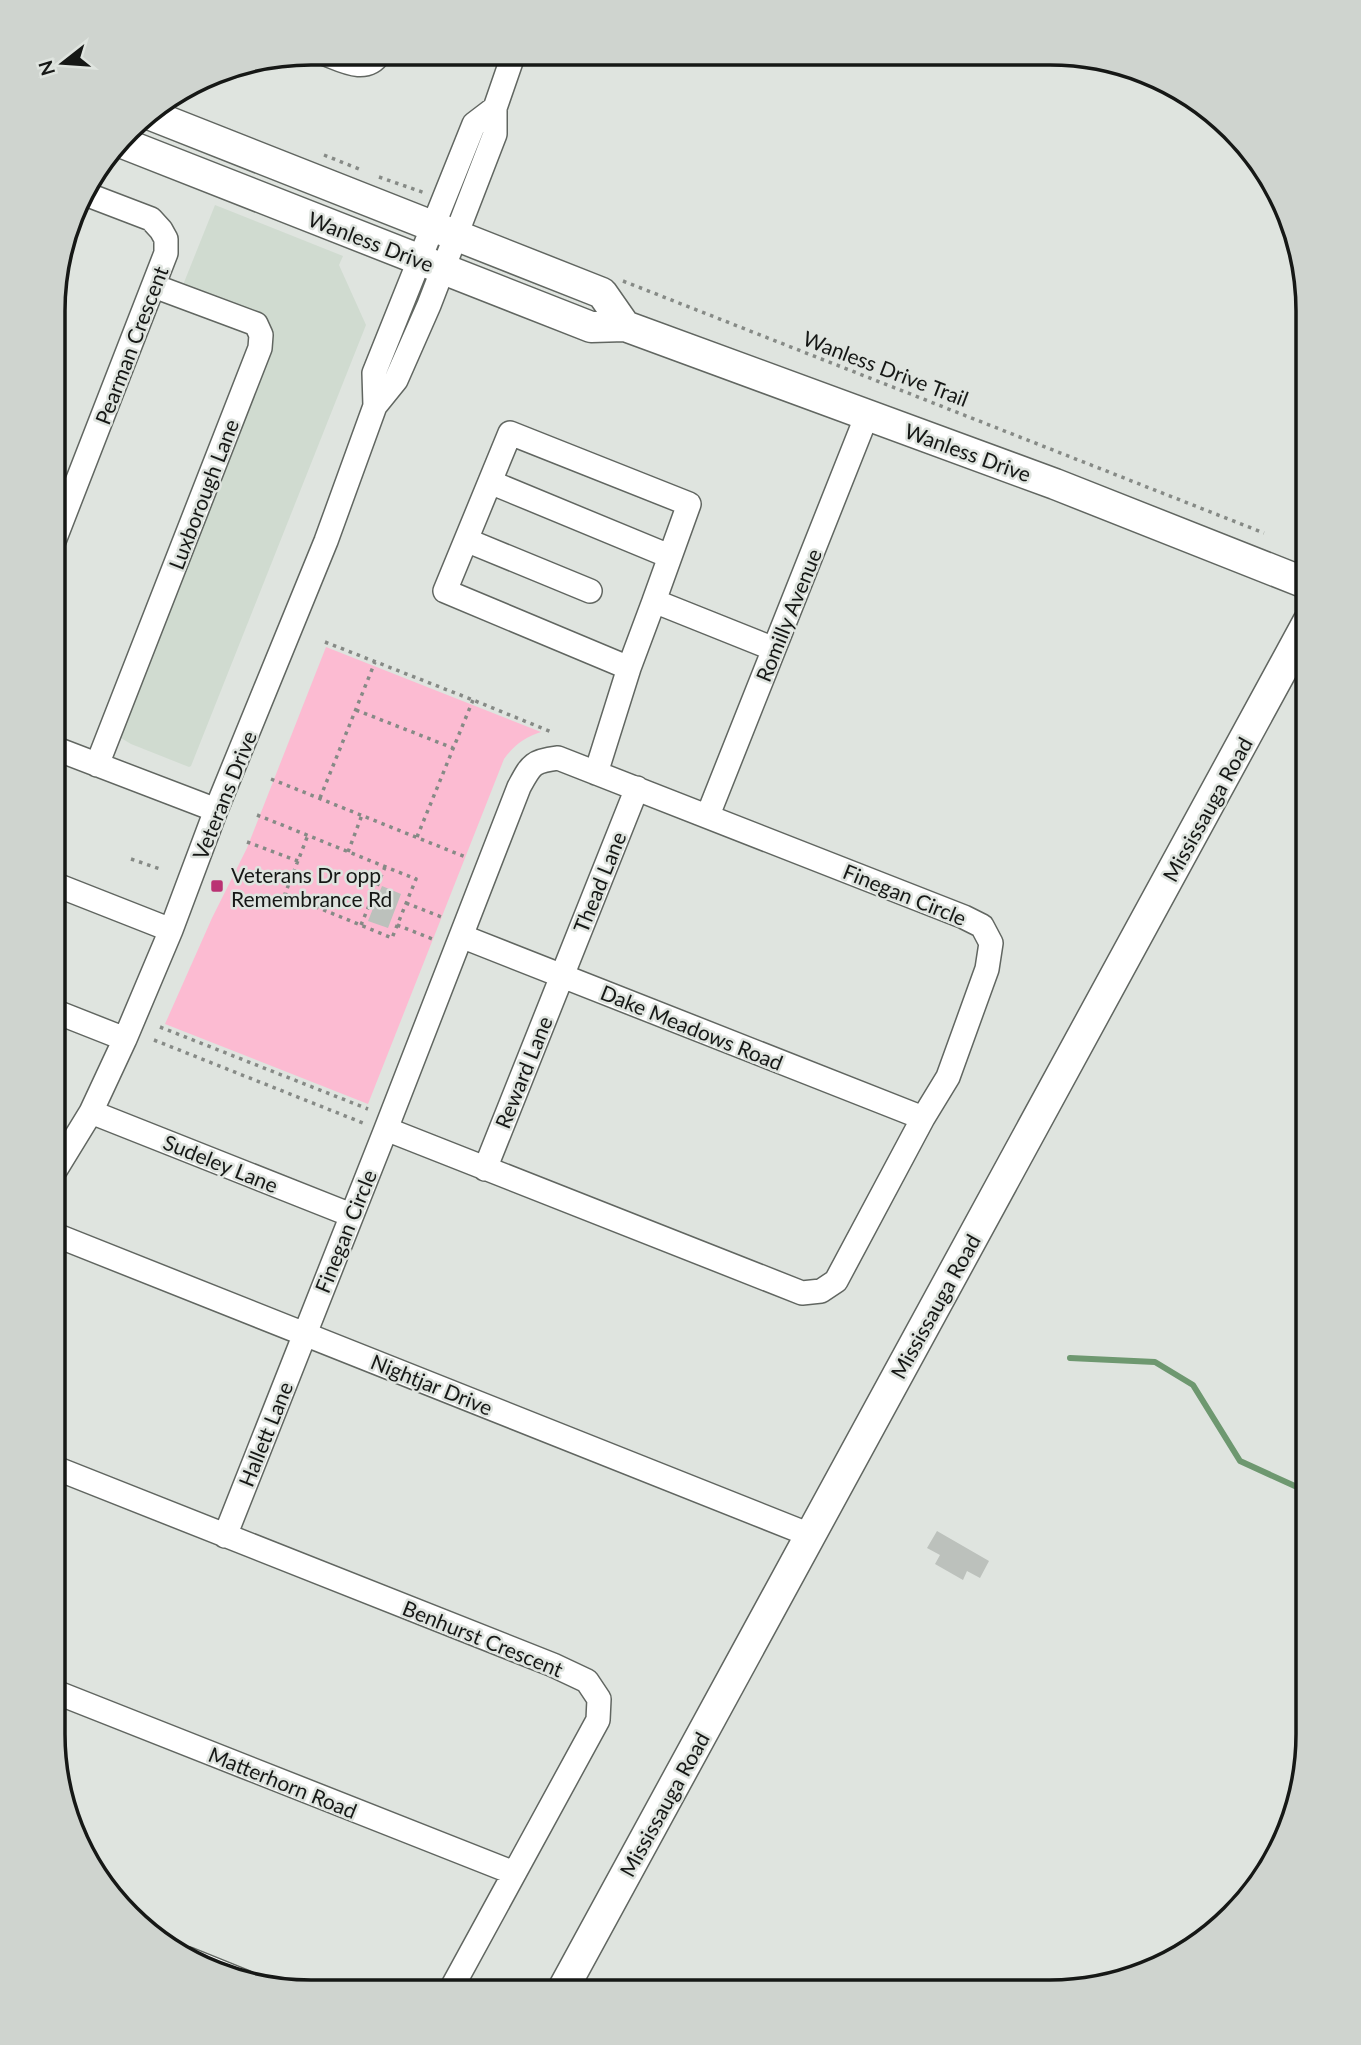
<svg xmlns="http://www.w3.org/2000/svg" width="1361" height="2045" font-family="Lato,sans-serif">
<rect width="100%" height="100%" fill="#dfe4df"/>
<path fill="#d0dbd0" d="M215,205L343,256L339,265L366,325L191,766L189,767L131,744L121,738V734L270,345L183,285Z"/>
<path fill="#fcbbd2" d="M326,647L541,732C525,737 514,745 504,759L368,1104L165,1024L212,918L247,848Z"/>
<g fill="none" stroke-linecap="round" stroke-linejoin="round">
<path stroke="#6e9870" stroke-width="6" d="M1070,1358L1155,1362L1193,1385L1240,1461L1308,1492"/>
</g>
<path fill="#bcc1bc" d="M382,886L401,894L388,928L368,921Z
M937,1531L989,1561L980,1578L967,1571L963,1580L935,1564L940,1555L927,1548Z"/>
<g fill="none" stroke-linecap="round" stroke-linejoin="round">
<defs>
<path id="minor" d="M323,53C342,60 366,75 380,53
M226,67L232,66
M375,406L374,373L474,124L495,108
M490,482L669,556
M466,540L590,591
M54,541L166,253V239L161,230L151,219L83,193
M654,601L689,504L510,433L445,591L629,668L654,601L774,649
M54,748L216,810
M97,765L260,348L261,335L256,324L154,286
M596,773L629,668
M708,815L867,415
M54,884L171,930
M461,936L923,1118
M54,1011L125,1039
M91,1112L351,1215
M485,1169L637,788
M53,1174L91,1112L125,1039L171,930L216,810L326,541L375,406L396,380L429,305L495,134V108L514,53
M53,1234L810,1535
M53,1467L553,1665L587,1681L599,1699L598,1720L450,1991
M225,1536L386,1129L519,787C531,765 532,761 558,758L964,917L982,926L991,943L987,969L948,1077L923,1118L836,1281L821,1291L802,1293L386,1129
M53,1691L514,1873
M188,1959L245,1982"/>
<path id="major" d="M146,113L602,293L625,326
M120,142L591,327L625,326L1055,484L1308,584
M562,1991L1308,622"/>
</defs>
<use href="#minor" stroke="#616661" stroke-width="26"/>
<use href="#major" stroke="#616661" stroke-width="33"/>
<path stroke="#868a86" stroke-width="3.5" stroke-dasharray="3.5 5" stroke-linecap="butt" d="M324,155L359,169
M379,177L425,193
M623,281L1264,533
M325,642L473,700L554,733
M356,710L453,748
M271,779L468,858
M320,798L375,662
M257,815C310,836 363,858 416,879L392,938L285,894L308,835
M417,837L473,700
M247,842L298,861
M348,852L362,815
M131,859L160,869
M406,903L444,918
M361,925L385,867
M397,925L435,940
M160,1027L368,1109
M154,1040L363,1123"/>
<use href="#minor" stroke="#fff" stroke-width="23"/>
<use href="#major" stroke="#fff" stroke-width="30"/>
</g>
<rect fill="#ba3273" stroke="#dfe4df" stroke-width="2.5" x="210" y="879" width="14" height="14" rx="3.5"/>
<g text-anchor="middle" dominant-baseline="central" stroke-width="5" stroke-linejoin="round" paint-order="stroke">
<g font-size="21" fill="#161816" stroke="#dfe4df">
<text transform="translate(371 241) rotate(21)">Wanless Drive</text>
<text transform="translate(131 345) rotate(-69)">Pearman Crescent</text>
<text transform="translate(886 368) rotate(21)">Wanless Drive Trail</text>
<text transform="translate(968 452) rotate(20)">Wanless Drive</text>
<text transform="translate(203 494) rotate(-69)">Luxborough Lane</text>
<text transform="translate(788 615) rotate(-68)">Romilly Avenue</text>
<text transform="translate(224 795) rotate(-68)">Veterans Drive</text>
<text transform="translate(1207 809) rotate(-61)">Mississauga Road</text>
<text transform="translate(599 882) rotate(-68)">Thead Lane</text>
<text transform="translate(905 894) rotate(22)">Finegan Circle</text>
<text transform="translate(692 1027) rotate(22)">Dake Meadows Road</text>
<text transform="translate(523 1072) rotate(-68)">Reward Lane</text>
<text transform="translate(221 1163) rotate(22)">Sudeley Lane</text>
<text transform="translate(345 1231) rotate(-68)">Finegan Circle</text>
<text transform="translate(935 1306) rotate(-61)">Mississauga Road</text>
<text transform="translate(432 1384) rotate(22)">Nightjar Drive</text>
<text transform="translate(265 1434) rotate(-68)">Hallett Lane</text>
<text transform="translate(483 1638) rotate(22)">Benhurst Crescent</text>
<text transform="translate(283 1782) rotate(22)">Matterhorn Road</text>
<text transform="translate(664 1804) rotate(-61)">Mississauga Road</text>
</g>
<g font-size="21" fill="#161816" stroke="#dfe4df" text-anchor="start">
<text x="231" y="874">Veterans Dr opp<tspan x="231" dy="24">Remembrance Rd</tspan></text>
</g>
</g>
<path d="M0 0H1361V2045H0ZM311 65H1050A246 246 0 0 1 1296 311V1734A246 246 0 0 1 1050 1980H311A246 246 0 0 1 65 1734V311A246 246 0 0 1 311 65Z" fill="#cfd4cf" fill-rule="evenodd"/>
<path fill="none" stroke="#161816" stroke-width="3.5" d="M311 65H1050A246 246 0 0 1 1296 311V1734A246 246 0 0 1 1050 1980H311A246 246 0 0 1 65 1734V311A246 246 0 0 1 311 65Z"/>
<g transform="translate(63 63) rotate(253)" stroke="#dfe4df" stroke-width="5" paint-order="stroke">
<path d="M0-5L12 26L0 18L-12 26Z" fill="#161816"/>
<text y="-10" font-size="19" font-weight="bold" text-anchor="middle" fill="#161816">N</text>
</g>
</svg>
